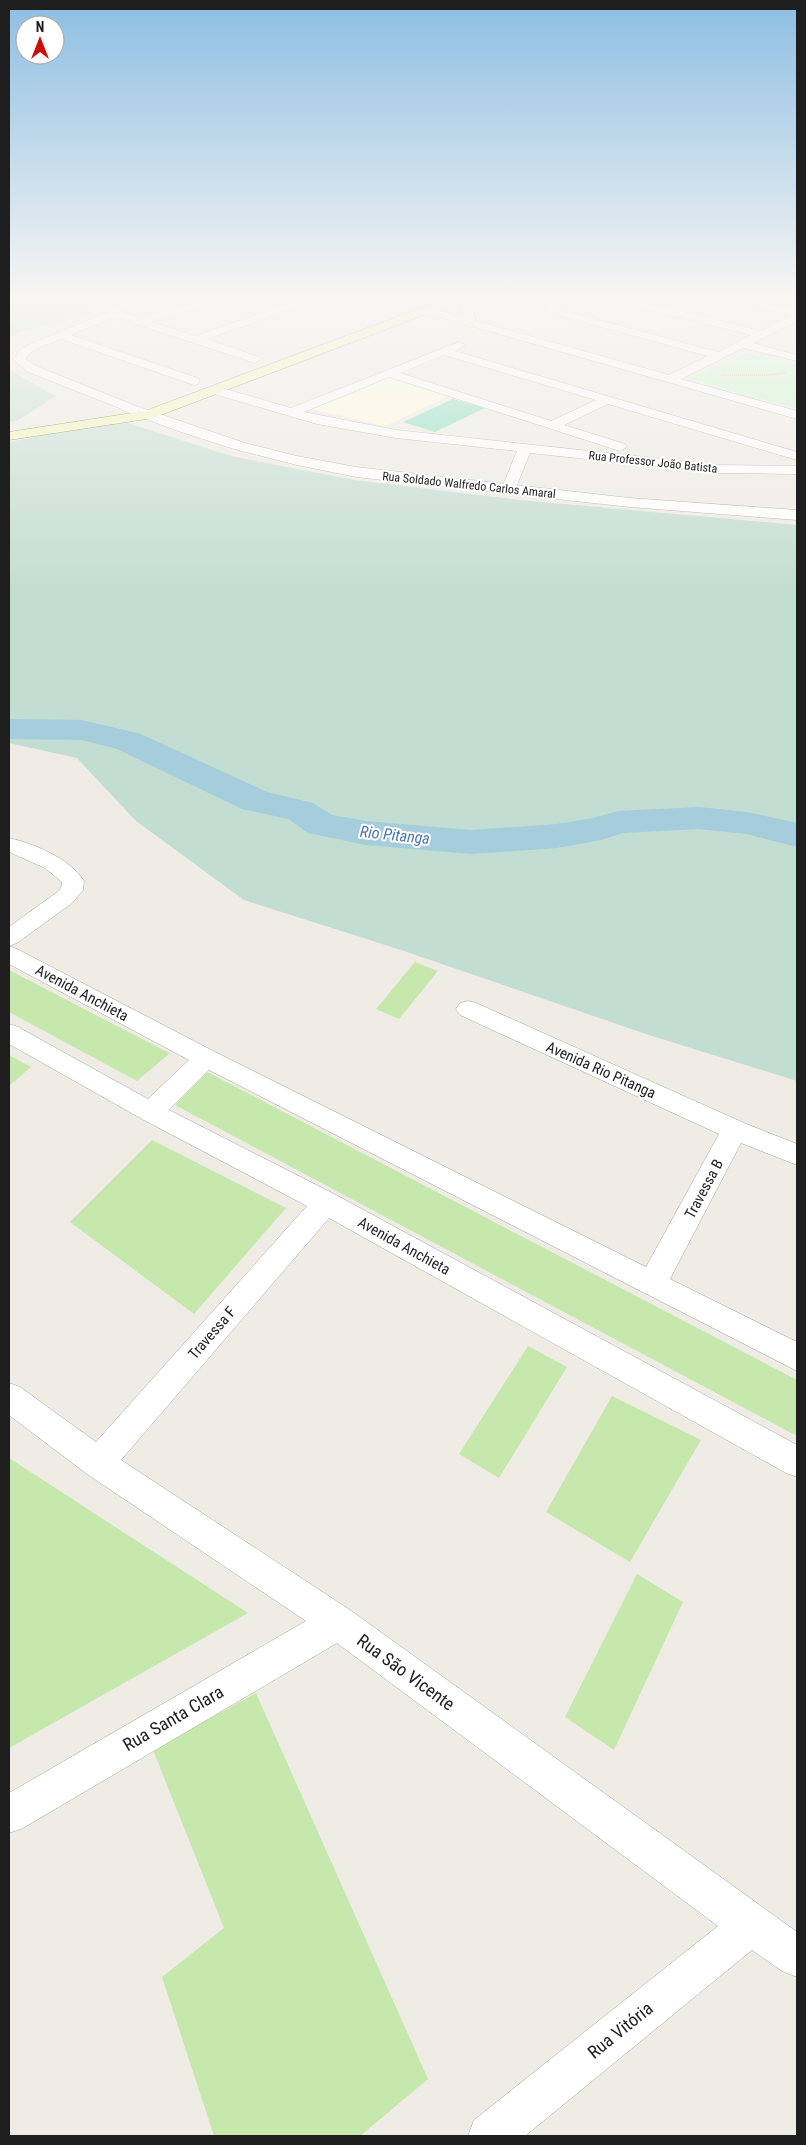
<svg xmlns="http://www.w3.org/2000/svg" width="806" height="2145" font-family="'Roboto Condensed',sans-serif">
<rect width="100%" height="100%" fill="#efece5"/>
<path fill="#fdfede" d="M386,375L449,396L385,426L310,409Z"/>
<path fill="#c6e8ac" d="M415,962L438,971L399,1019L376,1009Z
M9,970L169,1053H170L137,1081L9,1012Z
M9,1055L31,1067L9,1086Z
M207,1072L797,1380V1436L175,1105Z
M152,1140L286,1208L194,1314L70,1222Z
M528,1346L567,1367L499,1478L459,1454Z
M612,1396L701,1440L630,1562L546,1512Z
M9,1458L248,1613L9,1748Z
M637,1574L683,1602L614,1750L565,1717Z
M256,1693L428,2079L360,2136H214L162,1977L224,1928L153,1750Z"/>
<path fill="#c2ddd2" d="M9,296H113L89,314L17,333L9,339Z
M9,370L56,396L17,421L9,422Z
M105,423H128L231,456L354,480L520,500L797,525V1081L649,1035L398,949L244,900L136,821L77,758L9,743V442Z"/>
<path fill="#c3f8ca" d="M747,353L797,366V409L690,379Z"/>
<path fill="#84ddbf" d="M453,399L485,408L435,432L403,422Z"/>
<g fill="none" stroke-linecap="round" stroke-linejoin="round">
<path fill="#a6cddc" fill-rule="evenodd" d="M9,719L82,720L141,734L267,792L313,803L332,815L366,821L471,830L557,824L593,818L618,811L699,807L747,812L797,823V847L747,834L699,829L623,833L601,840L557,848L471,854L366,845L308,833L288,819L242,809L117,749L82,740L9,739Z"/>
<defs>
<path id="minor" d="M131,296H143L122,312L141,318L213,296H229L228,298L152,322L195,336L311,296H326L325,298L207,339L259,357L261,359L255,363L114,317L71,335L198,378L200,381L198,384L194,385L61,339C50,344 31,348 26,359L36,366L131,404L133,407L131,410L127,411L28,372L14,360L18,352L24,347L110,311Z
M374,296H392L412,301L413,303L408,306L375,298Z
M570,296H584L558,309L718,352L751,335L602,298L601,296H619L761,331L792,315L718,298L717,296H736L797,310V321L753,343L797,355V361L743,348L681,379L797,411V419L422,312L421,310L422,308H430L669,375L708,356L546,312L545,310L551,304Z
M459,342L465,345L455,351L797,452V460L608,404L564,425L625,444L627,447L620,451L389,377L304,412L396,430L719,465L797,466V474L719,473L530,453L515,490L513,493H503L501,490L517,451L396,438L317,424L211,393L209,390L215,386L291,408ZM444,355L596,400L551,421L400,373Z
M9,838C35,844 69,858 84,881L83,890L72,903L17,943L9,946V927L56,893L61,888L62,882L45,868L9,852Z
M9,946L17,949L215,1052L646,1267L719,1134L460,1015L456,1009L460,1003L468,1001L476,1003L744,1123L797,1144V1165L741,1143L670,1279L797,1342V1371L209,1070L169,1110L336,1195L797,1445V1477L786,1473L329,1218L121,1460L350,1610L797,1932V1977L782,1971L752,1950L525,2136H468L474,2120L718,1926L337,1643L23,1828L9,1833V1793L306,1621L87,1474L9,1415V1383L20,1387L96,1442L307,1206L142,1119L9,1044V1024L18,1027L148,1099L189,1060L9,964Z"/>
<path id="tertiary" d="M127,403L245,443L297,456L356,467L630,498L797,510V520L630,507L356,477L297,465L234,449L178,431L122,410L120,407Z"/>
<path id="secondary" d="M453,296H478L473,306L476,323L474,326L470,327L464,323L461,309L463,300L153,418L9,440V432L145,411Z"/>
</defs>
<use href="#minor" stroke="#a5a5a5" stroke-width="1"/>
<use href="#tertiary" stroke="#a5a5a5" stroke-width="1"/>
<use href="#secondary" stroke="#627407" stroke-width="1"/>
<path stroke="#f7846e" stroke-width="1" stroke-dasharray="1 1" stroke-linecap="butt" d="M722,375H770L785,373"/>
<use href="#minor" fill="#fff" fill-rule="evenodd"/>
<use href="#tertiary" fill="#fff" fill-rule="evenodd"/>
<use href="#secondary" fill="#f1f8ba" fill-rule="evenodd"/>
</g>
<linearGradient id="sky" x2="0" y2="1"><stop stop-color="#8dbee3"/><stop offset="0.5" stop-color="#f8f6f3"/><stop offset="1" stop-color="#f8f6f3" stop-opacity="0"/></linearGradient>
<rect width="806" height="596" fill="url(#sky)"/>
<g text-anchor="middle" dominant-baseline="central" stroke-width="4" stroke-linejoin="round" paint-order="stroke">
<g font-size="12" fill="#1e1e1e" stroke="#fff">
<text transform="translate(653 462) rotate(6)">Rua Professor João Batista</text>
<text transform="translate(469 485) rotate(6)">Rua Soldado Walfredo Carlos Amaral</text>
</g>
<g font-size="15" fill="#1e1e1e" stroke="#fff">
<text transform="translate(82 993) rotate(28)">Avenida Anchieta</text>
<text transform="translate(601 1070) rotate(24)">Avenida Rio Pitanga</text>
<text transform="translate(704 1189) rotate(-62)">Travessa B</text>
<text transform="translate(404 1246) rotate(29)">Avenida Anchieta</text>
<text transform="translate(212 1333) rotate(-49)">Travessa F</text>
</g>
<g font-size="16" font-style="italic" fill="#4c77ac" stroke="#fff">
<text transform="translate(395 835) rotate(6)">Rio Pitanga</text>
</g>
<g font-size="18" fill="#1e1e1e" stroke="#fff">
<text transform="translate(406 1672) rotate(36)">Rua São Vicente</text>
<text transform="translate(173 1718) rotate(-30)">Rua Santa Clara</text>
<text transform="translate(620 2030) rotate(-39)">Rua Vitória</text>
</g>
</g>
<rect width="806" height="2145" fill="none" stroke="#1e1e1e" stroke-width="20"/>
<g transform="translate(40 40)"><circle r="24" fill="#ffffff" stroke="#a5a5a5"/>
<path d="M0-4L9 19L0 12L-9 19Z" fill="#c90f04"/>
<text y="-8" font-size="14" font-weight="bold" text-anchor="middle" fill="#1e1e1e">N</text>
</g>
</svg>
